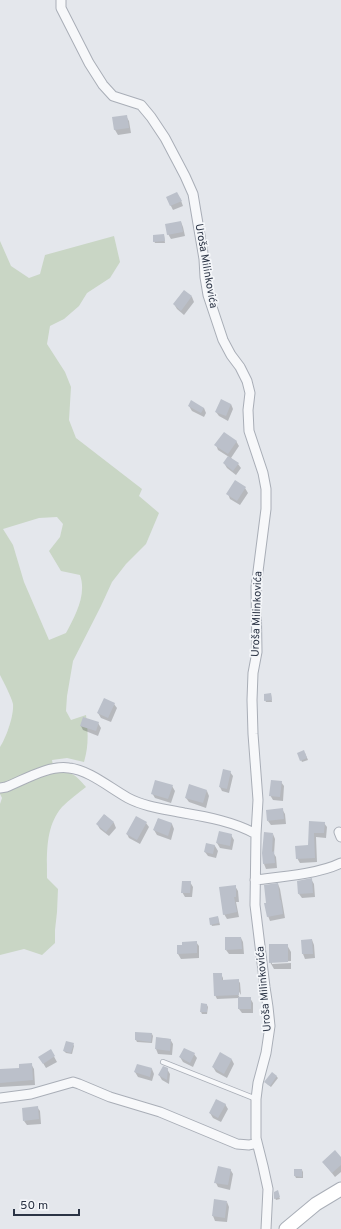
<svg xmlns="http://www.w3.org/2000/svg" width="341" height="1229" font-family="Overpass,sans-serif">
<rect width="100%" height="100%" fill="#e4e7ec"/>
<path fill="#c9d6c5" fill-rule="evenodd" d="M114,236L120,262L110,278L87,293L79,306L64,319L50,326L47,344L65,372L71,387L69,420L76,438L142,489L139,496L159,513L146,544L126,564L112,582L101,606L73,661L67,696L66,711L71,720L86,715C88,731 89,745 84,762L67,758L52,760L54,771C72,772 74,773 86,787C78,793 69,800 62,807C45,827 47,854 47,878L58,889L57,912L55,930V943L42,955L24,949L0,955V804L2,798L0,794V747C6,738 14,716 13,704C11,696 4,683 0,675V241L11,266L29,278L40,274L45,255ZM57,517L63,524L60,537L49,551L61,571L80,575C87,595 75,616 66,633L49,640L24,582L13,545L3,529L39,518Z"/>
<path fill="#0003" d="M126,116L129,121L131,133L118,135L115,130L113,118Z
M167,198H180L183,206L173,210Z
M181,222L183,227L185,236L171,239L168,234Z
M164,235L165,243H155L154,241Z
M184,291L192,297L194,302L184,315L177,309L174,304Z
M231,404L233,409L228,421L219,416L216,412Z
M189,406L204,408L206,413L204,417L192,411Z
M236,441L239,446L231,458L238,464L241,468L236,475L227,468L224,463L229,457L218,450L216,445Z
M245,488L248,493L240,505L230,499L228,494Z
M271,694L272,702H266L265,700Z
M114,704L117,708L111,722L101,718L98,713Z
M98,723L101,728L98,736L83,730L81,726Z
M305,753L308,760L302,762L301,760Z
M230,772L233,776L229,793L222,791L220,787Z
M281,782L284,786L283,801L273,800L270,795Z
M172,786L175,791L171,803L155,798L152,793Z
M207,791L209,796L206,808L189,802L186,798Z
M282,809L285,814L286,824L271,825L268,821Z
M105,815L114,823L116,828L109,836L100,829L97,824Z
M158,819L172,824L174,829L171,840L157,835L154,830Z
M310,822L324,823L327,827L326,838L316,837L317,862L300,863L297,858L309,846Z
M146,823L149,827L140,844L129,838L127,834Z
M273,834L275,839L274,854L276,857L277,868L266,869L264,864Z
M231,835L234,840L232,850L220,848L217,843Z
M207,844L215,846L218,851L216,858L208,856L205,852Z
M311,879L314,884L315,897L302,898L299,894Z
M190,882L193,887L192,897H185L182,892Z
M278,884L280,889L285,918L270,921L268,916L267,903Z
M235,886L238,891L239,902H236L239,917L227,919L224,914Z
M218,917L220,925L212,926L211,924Z
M241,938L243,942L244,954H229L226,950Z
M302,940H312L314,945L315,958L305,959L303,954Z
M196,942L199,946V958L181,959L178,954V946Z
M287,945L291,952V961L272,962V964L291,963V969H274L270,962Z
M221,974L223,978V981L238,980L240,983L241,995L238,990L236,991L240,998H250L253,1003V1013H242L239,1009V998L217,999L215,995Z
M207,1005L208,1007L207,1014H202L201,1012Z
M152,1034L153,1036L152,1043L137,1042L136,1040Z
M157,1038L170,1039L173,1044L172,1055L158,1054L156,1049Z
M73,1044L74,1046L72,1054L66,1053L64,1051Z
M51,1051L57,1062L46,1068L40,1058Z
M194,1054L197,1058L193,1067L183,1062L180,1057Z
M220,1054L232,1060L234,1064L227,1078L216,1072L213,1067Z
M31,1064L34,1069L35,1085L0,1087V1070L20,1069Z
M152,1069L154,1074L152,1081L138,1077L135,1072Z
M167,1069L170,1074L169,1084L162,1080L159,1075Z
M276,1076L278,1078L271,1087L267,1084L266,1082Z
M225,1104L228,1109L221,1122L213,1118L210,1113Z
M37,1107L40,1111L41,1124L27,1125L24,1121Z
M341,1159V1172L335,1177L323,1162Z
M230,1169L233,1174L230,1190L218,1187L216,1183Z
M302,1170L303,1172V1178H296L295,1176Z
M278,1194L280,1199L276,1200L275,1198Z
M227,1202L229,1207L227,1222L215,1221L213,1216Z"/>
<path fill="#bbc0ca" d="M127,115L129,128L114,130L112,117Z
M177,192L182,201L170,206L166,197Z
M181,221L183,232L167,235L165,224Z
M164,234L165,241L153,242V235Z
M184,290L192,296L181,311L173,304Z
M221,399L231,404L226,416L215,412Z
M191,400L204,408L201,413L188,406Z
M224,432L237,441L228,454L214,445Z
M228,456L239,463L233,471L223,463Z
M235,480L246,487L237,501L226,494Z
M271,693L272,700L264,701V694Z
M104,698L115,703L108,718L97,713Z
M83,717L99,722L96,731L80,726Z
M304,750L307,758L300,761L297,753Z
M223,769L231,771L227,789L219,787Z
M155,780L173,785L168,799L151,794Z
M271,780L282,781L280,797L269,796Z
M189,784L207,790L203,803L185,798Z
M283,808L284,819L267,821L266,810Z
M104,814L114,822L106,832L96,824Z
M136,816L147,822L137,840L126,834Z
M158,818L172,823L168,836L153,830Z
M309,821L325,822L324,833H314L315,858L296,859L295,846L308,845Z
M219,831L232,834L230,846L216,843Z
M264,832L273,833L272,852L274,851L275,863L263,864L262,853Z
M206,843L215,845L213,854L204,852Z
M312,878L313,893L298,894L297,881Z
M182,881H191L190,893H181Z
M278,883L280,900H281L283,914L267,917L264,903H266L264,885Z
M236,885V897H234L237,912L223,915L219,887Z
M218,916L219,923L210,925L209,918Z
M225,937H241L242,949L225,950Z
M312,939L313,954H302L301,940Z
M197,941V953L177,954V945H182V942Z
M269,944H288V962L269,963Z
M213,973H222V980L239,979V995L214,996Z
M238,997H251V1009H238Z
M201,1003L207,1004V1012H200Z
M135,1032L152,1033L151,1042L135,1040Z
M156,1037L171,1039L170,1051L155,1049Z
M66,1041L74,1043L71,1053L63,1051Z
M184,1048L195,1053L190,1063L179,1057Z
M51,1049L55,1056L43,1064L38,1057Z
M220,1052L232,1059L224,1074L212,1067Z
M32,1063L33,1080L0,1083V1069L19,1068V1064Z
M137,1064L152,1068L150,1077L134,1072Z
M163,1066L168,1068L167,1080L158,1075Z
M272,1072L277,1076L270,1086L264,1082Z
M216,1099L226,1104L218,1118L209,1113Z
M38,1106L39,1119L23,1121L22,1108Z
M335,1150L341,1157V1165L332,1173L322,1162Z
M218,1166L231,1169L228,1185L214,1183Z
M294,1169H302V1177L294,1176Z
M278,1190L280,1197L274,1199V1192Z
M214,1199L227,1201L225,1218L212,1216Z"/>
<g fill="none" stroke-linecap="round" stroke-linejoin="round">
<defs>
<path id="lane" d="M163,1062L256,1099"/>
<path id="street" d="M61,0V8L89,63L103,85L113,96L141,105L151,117L165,138L185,176L193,194L196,212L204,259L205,277L208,295L223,340L231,355L240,367L247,381L250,393L248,410L249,431L263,473L266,489V509L256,587L257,652L253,673L252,700L253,734L258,800L256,834L255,905L265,987L268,1007L270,1026L266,1053L258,1083L256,1099V1138L263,1166L268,1189L266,1229
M0,788L6,787C24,780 48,765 69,768C89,770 110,788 128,798C145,807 165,809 184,813C208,817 234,822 256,834
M339,832L341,837
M255,880C280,877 319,874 341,863
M0,1098L31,1094L73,1082L79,1084L110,1097L160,1112L237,1144L249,1145L257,1143"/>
<path id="secondary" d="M286,1229L316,1204L341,1189"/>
</defs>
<use href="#lane" stroke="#a9aeb7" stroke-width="6"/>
<use href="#street" stroke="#a9aeb7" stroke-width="11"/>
<use href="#secondary" stroke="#a9aeb7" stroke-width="15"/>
<use href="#lane" stroke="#f7f8fa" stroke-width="4.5"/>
<use href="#street" stroke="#f7f8fa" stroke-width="9"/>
<use href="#secondary" stroke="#fff" stroke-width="13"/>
</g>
<g text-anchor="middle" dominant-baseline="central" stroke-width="3.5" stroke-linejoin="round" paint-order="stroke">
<g font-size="11" fill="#2b3445" stroke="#f4f6f9">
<text transform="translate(206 266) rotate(80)">Uroša Milinkovića</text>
<text transform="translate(257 614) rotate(-88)">Uroša Milinkovića</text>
<text transform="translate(264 989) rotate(-95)">Uroša Milinkovića</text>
</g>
</g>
<path d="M14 1209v6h65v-6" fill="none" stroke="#2b3445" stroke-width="2"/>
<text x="20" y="1209" font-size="12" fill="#2b3445" stroke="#f4f6f9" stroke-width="3" paint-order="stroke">50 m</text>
</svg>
